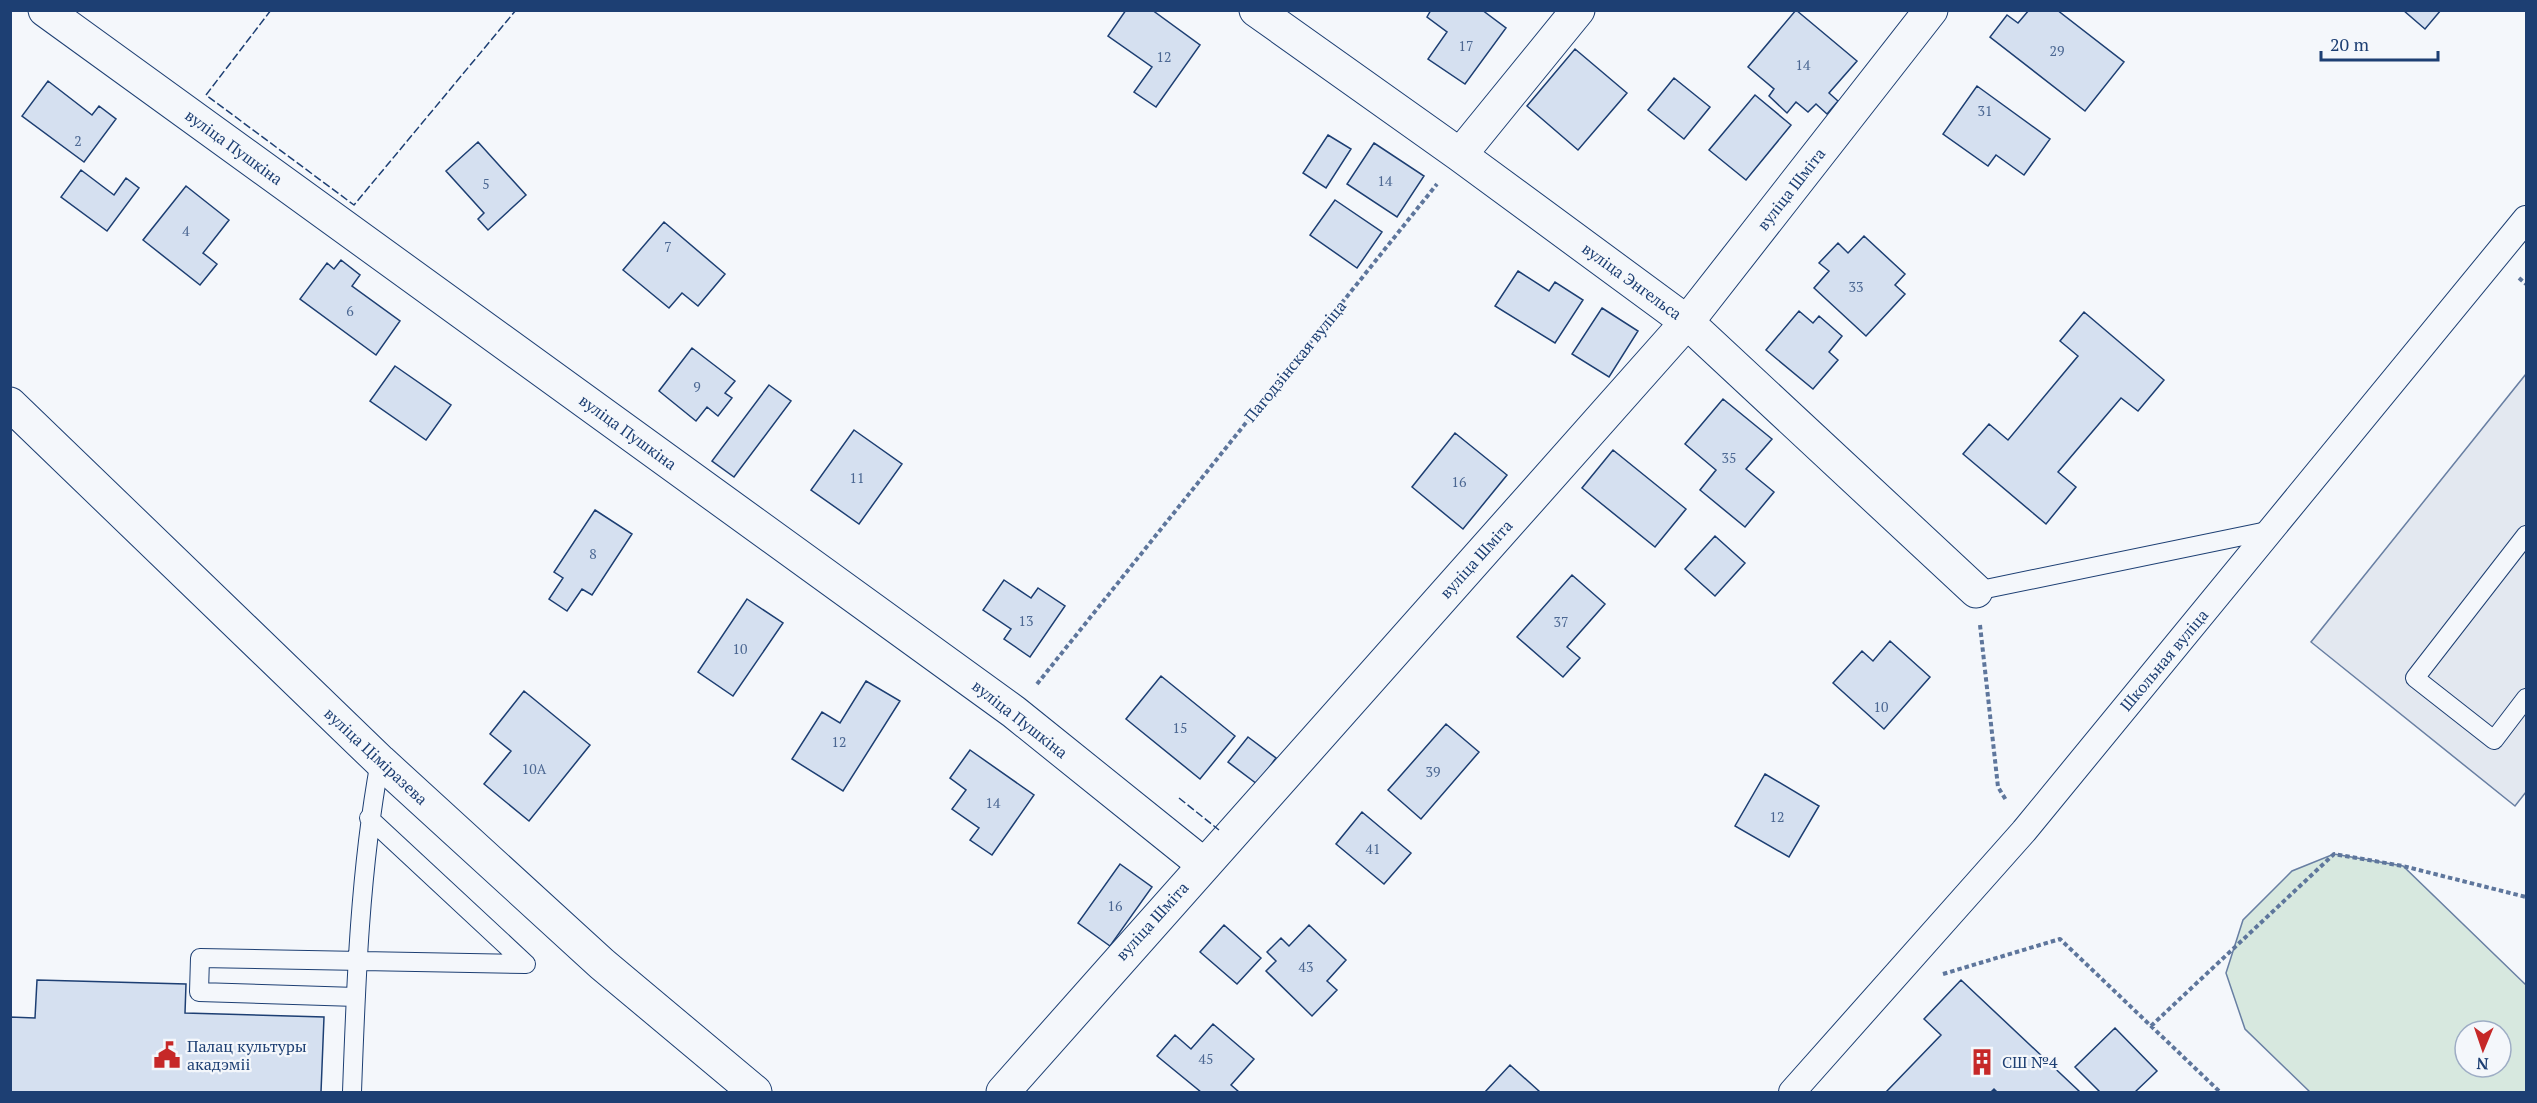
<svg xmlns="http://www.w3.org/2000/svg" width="2537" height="1103" font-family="'PT Serif',serif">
<rect width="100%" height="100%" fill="#f4f7fb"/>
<path fill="#d7e8df" stroke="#687fa3" stroke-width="1.5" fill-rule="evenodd" d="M2334,854L2403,866L2526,985V1092H2310L2245,1029L2226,973L2243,920L2292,871ZM2465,1031H2501V1067H2465Z"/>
<path fill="#e3e8f0" stroke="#687fa3" stroke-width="1.5" d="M2526,374V792L2515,806L2311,642Z"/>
<path fill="#d5e0f0" stroke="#1d3f73" stroke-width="1.5" d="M1126,10H1152L1200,45L1156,107L1134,92L1152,67L1108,36Z
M1431,10H1482L1506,28L1465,84L1428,59L1447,32L1427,17Z
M1796,10L1857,61L1829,93L1838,101L1827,114L1816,104L1808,112L1796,102L1787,113L1769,96L1774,89L1748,67Z
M2029,10H2057L2124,62L2085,111L1990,37L2007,15L2018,23Z
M2403,10H2441L2425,29Z
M1575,49L1627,93L1578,150L1527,106Z
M1674,78L1710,107L1684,139L1648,110Z
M48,81L92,115L99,106L116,119L84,162L22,116Z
M1977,86L2050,139L2024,175L1996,155L1988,166L1943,134Z
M1755,95L1791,125L1746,180L1709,150Z
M1328,135L1351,149L1326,188L1303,173Z
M478,142L526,195L488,230L478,219L484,213L446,171Z
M1374,143L1424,176L1397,217L1347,184Z
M81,170L114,195L126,178L139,188L107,231L61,197Z
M186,186L229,220L203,253L217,264L200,285L143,240Z
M1335,200L1382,232L1357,268L1310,235Z
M664,222L725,274L698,306L682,293L669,308L623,270Z
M1864,236L1905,274L1895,285L1905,294L1866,336L1814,288L1829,271L1819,263L1838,243L1848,253Z
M341,260L360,275L352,286L400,321L376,355L300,299L327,263L334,269Z
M1518,271L1549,291L1555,282L1583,300L1555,343L1495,306Z
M1602,308L1638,331L1609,377L1572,354Z
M1799,311L1813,323L1819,316L1842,336L1829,352L1838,360L1813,389L1766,350Z
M2084,312L2164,380L2138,411L2121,398L2058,472L2076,487L2046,524L1963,454L1989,424L2008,440L2078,356L2060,341Z
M692,348L735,381L725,393L732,398L718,416L707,407L696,421L659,391Z
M395,366L451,405L426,440L370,401Z
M769,385L791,401L734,477L712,461Z
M1723,399L1772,439L1746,469L1774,492L1745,527L1700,490L1716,470L1685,444Z
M854,430L902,464L859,524L811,490Z
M1455,433L1507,475L1463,529L1412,487Z
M1613,450L1686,509L1655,547L1582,488Z
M595,510L632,534L592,595L582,589L567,611L549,599L563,578L554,572Z
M1715,536L1745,563L1715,596L1685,569Z
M1572,575L1605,604L1567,647L1580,658L1563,677L1517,637Z
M1004,580L1031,598L1038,588L1065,606L1030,657L1004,639L1011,629L983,610Z
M747,599L783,623L733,696L698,672Z
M1890,641L1930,677L1884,729L1833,683L1862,651L1873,661Z
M1161,676L1235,736L1200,779L1126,719Z
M866,681L900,701L843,791L792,759L822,712L840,723Z
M524,691L590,745L529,821L484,784L511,751L490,734Z
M1446,724L1479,752L1421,819L1388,790Z
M1248,737L1276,758L1257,784L1228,762Z
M970,750L1034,795L992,855L970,840L979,828L952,809L966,790L950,778Z
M1765,774L1819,806L1789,857L1735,826Z
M1362,812L1411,853L1384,884L1336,844Z
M1120,864L1152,887L1110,946L1078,923Z
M1224,925L1261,958L1237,984L1200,952Z
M1309,925L1346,960L1327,981L1337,990L1312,1016L1266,971L1276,961L1267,952L1281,938L1289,946Z
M37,980L186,984L185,1013L324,1017L321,1092H10V1017L35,1018Z
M1961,980L2080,1092H1997L1994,1089L1991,1092H1886L1941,1035L1924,1019Z
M1213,1024L1254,1059L1231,1085L1239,1092H1201L1157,1056L1175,1035L1191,1049Z
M2115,1028L2157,1071L2135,1092H2100L2075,1067Z
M1510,1065L1540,1092H1485Z"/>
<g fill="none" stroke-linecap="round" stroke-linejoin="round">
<defs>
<path id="service" d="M2526,535L2415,678L2494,740L2526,698
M1976,591L2272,530
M369,818L526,964
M356,997L199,992L200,958L526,964
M352,1092C356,981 360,870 380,761"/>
<path id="pedestrian" d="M1792,1092L2024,831L2526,219"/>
<path id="minor" d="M45,10L1014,712L1203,864
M1256,10L1460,155L1687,322L1976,591
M1460,155L1578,10
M10,404L380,761L602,964L755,1092
M1003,1092L1687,322L1931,10"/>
</defs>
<use href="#service" stroke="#1d3f73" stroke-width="20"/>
<use href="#pedestrian" stroke="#1d3f73" stroke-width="28"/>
<use href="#minor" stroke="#1d3f73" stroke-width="35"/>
<path stroke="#5e769c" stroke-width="4" stroke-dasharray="4.5 3" stroke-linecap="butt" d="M2519,278L2526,284
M1980,625L1998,787L2006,800
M1037,684L1437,184
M1943,974L2060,939L2220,1092
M2151,1026L2334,854L2403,866L2526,897"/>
<use href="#service" stroke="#f4f7fb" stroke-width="18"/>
<use href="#pedestrian" stroke="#f4f7fb" stroke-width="26"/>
<use href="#minor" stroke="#f4f7fb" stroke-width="33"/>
<path stroke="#1d3f73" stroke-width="1.5" stroke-dasharray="8 3" stroke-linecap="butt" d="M271,10L206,95L354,205L516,10
M1179,798L1219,830"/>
</g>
<defs>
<symbol id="civic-bare" viewBox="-9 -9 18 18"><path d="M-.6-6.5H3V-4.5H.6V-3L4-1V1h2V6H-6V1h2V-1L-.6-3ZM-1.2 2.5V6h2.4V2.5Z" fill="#c62828" stroke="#f4f7fb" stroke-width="2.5" paint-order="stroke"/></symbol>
<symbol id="building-bare" viewBox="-9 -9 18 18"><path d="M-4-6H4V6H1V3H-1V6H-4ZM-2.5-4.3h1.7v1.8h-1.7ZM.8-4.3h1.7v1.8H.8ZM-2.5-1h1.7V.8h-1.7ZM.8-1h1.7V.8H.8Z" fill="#c62828" stroke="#f4f7fb" stroke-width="2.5" paint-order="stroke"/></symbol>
</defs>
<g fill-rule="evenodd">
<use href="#civic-bare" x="148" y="1036" width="38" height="38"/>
<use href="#building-bare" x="1963" y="1043" width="38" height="38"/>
</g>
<g text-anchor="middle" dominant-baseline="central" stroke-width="4.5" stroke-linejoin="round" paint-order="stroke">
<g font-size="14" fill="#4b6792">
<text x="1466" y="45">17</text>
<text x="2057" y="50">29</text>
<text x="1164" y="56">12</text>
<text x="1803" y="64">14</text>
<text x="1985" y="110">31</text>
<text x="78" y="140">2</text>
<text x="1385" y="180">14</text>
<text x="486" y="183">5</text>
<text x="186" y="230">4</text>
<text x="668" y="246">7</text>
<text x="1856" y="286">33</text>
<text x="350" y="310">6</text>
<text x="697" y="386">9</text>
<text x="1729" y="457">35</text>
<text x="857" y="477">11</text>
<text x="1459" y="481">16</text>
<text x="593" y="553">8</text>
<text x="1026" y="620">13</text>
<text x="1561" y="621">37</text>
<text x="740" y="648">10</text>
<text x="1881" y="706">10</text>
<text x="1180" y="727">15</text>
<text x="839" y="741">12</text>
<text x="534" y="768">10А</text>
<text x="1433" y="771">39</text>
<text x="993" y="802">14</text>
<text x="1777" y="816">12</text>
<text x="1373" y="848">41</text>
<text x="1115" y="905">16</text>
<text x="1306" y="966">43</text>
<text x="1206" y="1058">45</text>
</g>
<g font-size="16" fill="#1d3f73" stroke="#f4f7fb">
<text transform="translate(234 147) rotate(36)">вуліца Пушкіна</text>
<text transform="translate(1791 189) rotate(-52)">вуліца Шміта</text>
<text transform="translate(1632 281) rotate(36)">вуліца Энгельса</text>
<text transform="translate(1295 361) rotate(-51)">Пагодзінская вуліца</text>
<text transform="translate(628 432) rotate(36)">вуліца Пушкіна</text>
<text transform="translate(1476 559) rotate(-48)">вуліца Шміта</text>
<text transform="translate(2164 660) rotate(-50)">Школьная вуліца</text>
<text transform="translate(1020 719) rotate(38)">вуліца Пушкіна</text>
<text transform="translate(376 756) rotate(43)">вуліца Ціміразева</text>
<text transform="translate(1152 921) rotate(-48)">вуліца Шміта</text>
</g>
<g font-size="16" fill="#1d3f73" stroke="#f4f7fb" text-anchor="start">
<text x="187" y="1046">Палац культуры<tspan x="187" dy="18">акадэміі</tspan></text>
<text x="2002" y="1062">СШ №4</text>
</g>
</g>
<rect width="2537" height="1103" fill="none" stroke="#1d3f73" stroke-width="24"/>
<g transform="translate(2483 1049) rotate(182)"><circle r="28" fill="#f4f7fb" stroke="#9eadc5" stroke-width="1.5"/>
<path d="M0-4.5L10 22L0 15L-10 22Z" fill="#c62828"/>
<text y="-9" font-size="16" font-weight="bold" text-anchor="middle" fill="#1d3f73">N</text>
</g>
<path d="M2321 51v9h117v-9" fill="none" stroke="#1d3f73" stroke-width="3"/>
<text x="2330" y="51" font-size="18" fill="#1d3f73" stroke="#f4f7fb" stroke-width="4.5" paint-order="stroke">20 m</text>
</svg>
